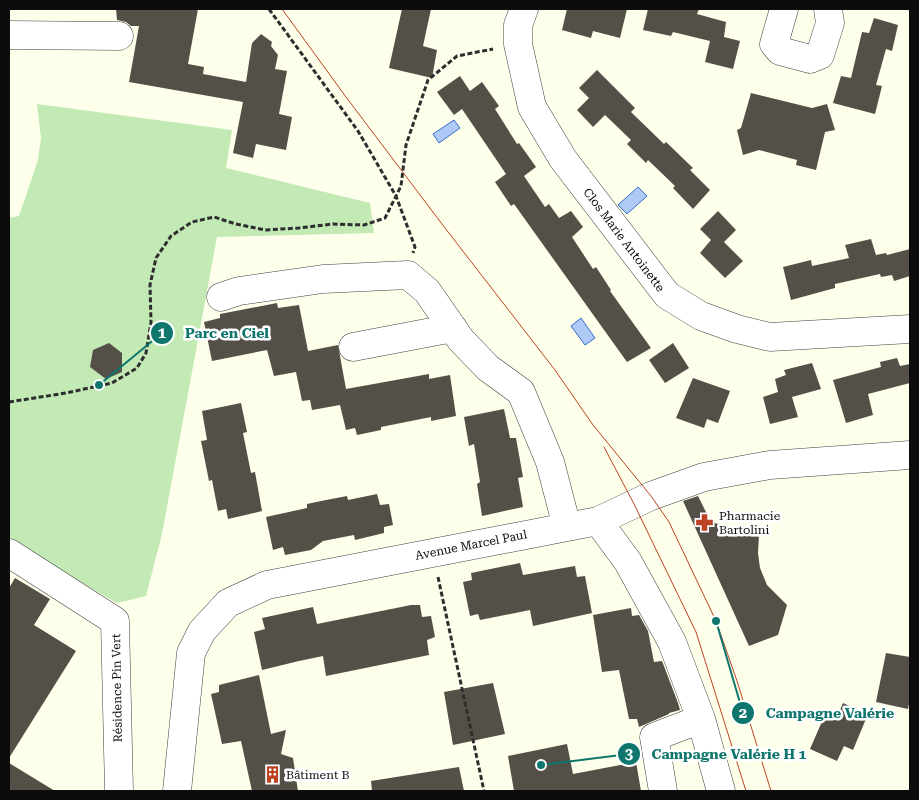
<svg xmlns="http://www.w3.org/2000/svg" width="919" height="800" font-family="'Roboto Serif',serif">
<rect width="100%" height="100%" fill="#feffea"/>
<path fill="#c3e9b5" d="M37,104L232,130L226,168L370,203L374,233L217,237L162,534L146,596L117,603L9,541V218L19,216L38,160L41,138Z"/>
<path fill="#afcaf6" stroke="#366cce" d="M454,120L460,128L439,143L433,134Z
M638,187L647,196L627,214L618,205Z
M581,318L595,338L585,345L571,326Z"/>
<path fill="#545048" d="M116,9H198L188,64L204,67L203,74L246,82L252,43L261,34L272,42L271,46L278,55L275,69L287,71L279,114L292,117L286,150L256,144L253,158L233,153L243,102L129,82L139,26H131L126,22L117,20Z
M402,9H431L423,46L437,50L432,78L389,68Z
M567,9H627L620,38L593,31L591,38L562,30Z
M648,9H699L697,14L726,22L724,37L740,41L733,69L705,62L710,41L673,32L671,36L643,30Z
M874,18L898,25L892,51L886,49L876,85L882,86L875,114L833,103L841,76L851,78L862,32L869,33Z
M597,70L635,108L631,112L664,144L666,142L693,168L690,170L710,190L693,209L673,188L675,186L648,160L646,163L627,144L631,140L605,115L593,127L577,110L589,98L579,88Z
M460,76L470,91L482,82L499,106L495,109L517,144L519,143L536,167L524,176L545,207L549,204L559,218L571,211L583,227L572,237L593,269L596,267L611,290L610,291L651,348L627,362L514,204L511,206L495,182L506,174L462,109L454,115L437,92Z
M751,93L812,108L827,104L835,130L825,132L816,170L796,165L797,160L759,150L743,155L737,130L741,128Z
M718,211L736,230L724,242L743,261L725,278L700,253L711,240L700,229Z
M871,239L876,255L886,253L887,255L910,249V276L894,281L892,275L881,277L880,274L835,284V288L791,300L783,267L811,260L812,266L849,258L845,245Z
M277,303L278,308L299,305L308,351L338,345L346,389L429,374V379L450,375L456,416L431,421V417L381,427V430L357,435L355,428L346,430L340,405L312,410L310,400L302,401L296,372L274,376L267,350L212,361L204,322L220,318V314Z
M109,343L122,353V372L106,379L90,367L93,350Z
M673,343L689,368L665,383L649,360Z
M897,358L900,366L910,364V383L868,394L873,415L846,423L833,380L881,367L880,362Z
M812,363L821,389L792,397L798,417L770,424L763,397L778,392L775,379L786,375L784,370Z
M693,378L730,391L718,423L707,419L704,428L676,418Z
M241,403L247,432L243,433L251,473L255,472L262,511L228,519L226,509L218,511L212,480L209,481L201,441L207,440L202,411Z
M504,409L510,438H516L523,477L518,478L523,507L482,516L477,484L480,482L474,444L469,446L464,417Z
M377,494L380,505L389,504L393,525L384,527V533L355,540L354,535L323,541L311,550L285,555L283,547L273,550L266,517L307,508V504L321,501L347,496L348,500Z
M698,496L711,522L759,535L758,553L760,568L767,585L787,605L778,635L749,646L683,501Z
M520,563L523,575L575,566L577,577L585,576L592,613L533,626L530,610L480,620L478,614L470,616L463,582L472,580L471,573Z
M15,578L50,599L34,625L76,651L9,758V588Z
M411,605H420L422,617L431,616L435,637L427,640L429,655L326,676L323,656L299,661L262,670L254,632L265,629L262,618L313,607L317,624Z
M631,608L632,616L639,615L648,631L654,662L662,661L678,703L680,710L669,713V714L639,727L637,719H629L619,670L602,672L593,615Z
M886,653L910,657V699L908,709L876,702Z
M259,675L271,734L286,730L281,754L293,758L298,791H252L241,741L222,744L211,694L219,692V685Z
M493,683L505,734L453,745L444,692Z
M843,703L868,714L853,750L844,746L837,761L810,749L827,710L838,715Z
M567,744L573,774L636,762L641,791H514L508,756Z
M9,763L55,791H9Z
M459,767L464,791H372L371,781Z"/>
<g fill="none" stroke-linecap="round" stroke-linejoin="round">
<defs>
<path id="minor" d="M524,9L518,25V44L532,107L563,159L667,295L701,316L737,329L770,337L910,329
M784,9L774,44L780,51L810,59L820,55L830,23L828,9
M9,35L119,36
M221,297L239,291L323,279L408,275L427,291L461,340L488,368L521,392L550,462L567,527
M353,347L453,328
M598,521L628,562L672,642L701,719L721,791
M9,553L115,621L119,791
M177,791L191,653L202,631L228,603L267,585L598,521L651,496L704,477L770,465L910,455
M663,791L654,737L701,719"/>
</defs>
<use href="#minor" stroke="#3f3f3f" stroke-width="29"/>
<path stroke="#2e2e2e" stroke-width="3" stroke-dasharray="5 2.5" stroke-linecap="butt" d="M269,9L358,131L396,196L415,247L413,253
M9,402L66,393L112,383L137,368L146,353L151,322L150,285L156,258L171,236L192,222L214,217L236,224L265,230L299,228L333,224L364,225L385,218L401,186L406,145L428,80L457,56L493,49
M438,577L484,791"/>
<use href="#minor" stroke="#fff" stroke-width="28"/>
<path stroke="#bc4224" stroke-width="1" d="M282,9L346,97L445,228L555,370L593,425L651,496L669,522L716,621L737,681L771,791
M604,447L634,504L696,632L746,791"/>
</g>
<defs>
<symbol id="pharmacy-bare" viewBox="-9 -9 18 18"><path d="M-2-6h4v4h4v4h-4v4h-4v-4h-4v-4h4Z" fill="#bc4224" stroke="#fff" stroke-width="2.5" paint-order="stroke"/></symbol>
<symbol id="building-bare" viewBox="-9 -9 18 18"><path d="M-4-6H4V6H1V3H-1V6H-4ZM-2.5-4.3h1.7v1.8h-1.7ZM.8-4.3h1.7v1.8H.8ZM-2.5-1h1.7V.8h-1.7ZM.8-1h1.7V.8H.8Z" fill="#bc4224" stroke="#fff" stroke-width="2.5" paint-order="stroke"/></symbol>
</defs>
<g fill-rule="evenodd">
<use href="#pharmacy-bare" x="692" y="510" width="25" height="25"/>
<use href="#building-bare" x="260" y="762" width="25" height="25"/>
</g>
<g text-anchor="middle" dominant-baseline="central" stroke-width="5" stroke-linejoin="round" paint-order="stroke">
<g font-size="12" fill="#0c0c0c" stroke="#fff">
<text transform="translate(624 240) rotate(53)">Clos Marie Antoinette</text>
<text transform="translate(471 545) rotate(-11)">Avenue Marcel Paul</text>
<text transform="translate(117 688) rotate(-91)">Résidence Pin Vert</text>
</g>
<g font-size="12" fill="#0c0c0c" stroke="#fff" text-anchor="start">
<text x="719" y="516">Pharmacie<tspan x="719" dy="14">Bartolini</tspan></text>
<text x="286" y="775">Bâtiment B</text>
</g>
</g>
<path fill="none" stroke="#0f766e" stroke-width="2" d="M99 385L162 333M716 621L743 713M541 765L629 754"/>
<g fill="#0f766e" stroke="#fff" stroke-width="2">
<circle cx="99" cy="385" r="5"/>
<circle cx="716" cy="621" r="5"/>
<circle cx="541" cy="765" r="5"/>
<circle cx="162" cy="333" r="12"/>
<circle cx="743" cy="713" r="12"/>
<circle cx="629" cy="754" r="12"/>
</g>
<g font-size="15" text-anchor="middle" font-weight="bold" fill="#fff">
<text x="162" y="338">1</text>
<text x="743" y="718">2</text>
<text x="629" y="759">3</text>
</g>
<g font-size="14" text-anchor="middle" font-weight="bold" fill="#0f766e" stroke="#fff" stroke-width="5" stroke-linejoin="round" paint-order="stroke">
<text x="227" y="338">Parc en Ciel</text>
<text x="830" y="718">Campagne Valérie</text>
<text x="729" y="759">Campagne Valérie H 1</text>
</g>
<rect width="919" height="800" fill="none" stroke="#0c0c0c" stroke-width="20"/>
</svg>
